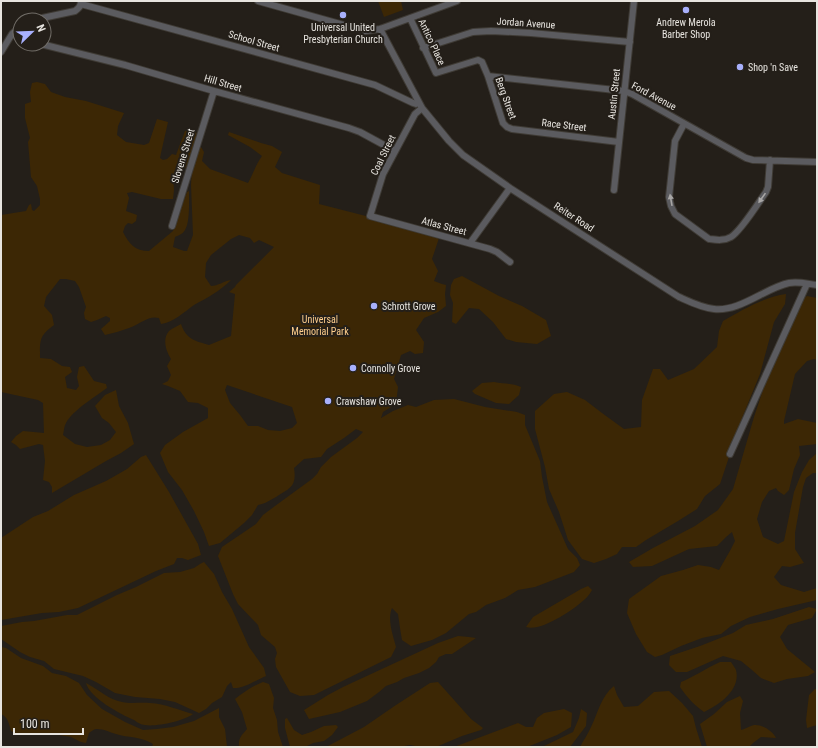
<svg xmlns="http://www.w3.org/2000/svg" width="818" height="748" font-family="'Roboto Condensed',sans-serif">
<rect width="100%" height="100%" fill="#241f19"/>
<path fill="#3c2705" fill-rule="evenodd" d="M378,1H401L403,10L384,17Z
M37,82L45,84L51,92L65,97L86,101L124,113L118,126L117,135L126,142L144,145L149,143L157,119L168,122L161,153L160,158L163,160L167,159L172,154L176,155L185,131L189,130L196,132L197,137L186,168H179L173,179L174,190L173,199H161L132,192L127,193L129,198L126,211L137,215L136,221L132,224L128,223L125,226L123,232C129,244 135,251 149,251L173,231L187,192L189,191C189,201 190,222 185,230C183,234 179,235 175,237L173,247L184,251H187L193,235L191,185L192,167L198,149L201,147L204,152L202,161L210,169L248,183C253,174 256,164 262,156L250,147L228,135L229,132L261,143L272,146L282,152L275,167L282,173L320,185L319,204L440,235L432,259L438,271L434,281L442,284L446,285L445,294L446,306L438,312L424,318L416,330L424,342L423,353L415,354L410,351L401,355L394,379L398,387L396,404L383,412L381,418L393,411L408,405L416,407L434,400L454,399L485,407L517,412L525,415V425L540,461L542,477L547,502L568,549L577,558L580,565L574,572L535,587L518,590L505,598L486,605L476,612L469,614L446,633L432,640L411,646L402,640L400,628L398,614L392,608C387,620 393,635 396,647L391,657L314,695L300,696L290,692L276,667L275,659L277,653L275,647L261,635L258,625L238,604L233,594L218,556L222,547L256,524L263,515L275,506L312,479L317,474L321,467L331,457L357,438L363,432L356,429L344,438L327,449L321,457L304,459L294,468C297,487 290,488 276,497C268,501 267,503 258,505L252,515L244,523L220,543L209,546L204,532L194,511L182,490L168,472L160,453L165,445L183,432L208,418V408L198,403L188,402L180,391L168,386L162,384L168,381L171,375L167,366L171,359C166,351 162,339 169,331C172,328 178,326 181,324C186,339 195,341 209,345L231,336L235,294L229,292L235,287L236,285L274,247L259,240L254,243L250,238L239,235L231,239L211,255L206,263L205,277L211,286C218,286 224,281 231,280C220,291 207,298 194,305C184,312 174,322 161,324L159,318C148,315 139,325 129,328C121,331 113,333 105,335L101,329L110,321V318L106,316L97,320L91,322L85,319L84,313L86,307L79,287L75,281L66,279H60L46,297L44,306L52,315L54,325C39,336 40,340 40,358L51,359L62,366L70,367L72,372L65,377L67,388L76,390L79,386L77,377L79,367L84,366L94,381L106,384L107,388C96,396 72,411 66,423C64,426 64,431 63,435L75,444L87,447L101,445L110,440L116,432L109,423L102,418L95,406L105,395L116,390L119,406L128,423L134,444L121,453L106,461L52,493V487L49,482L43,480L45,461L43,445L39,444L20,449L16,445L11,442L16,436L23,431L44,433L43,403L38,400L1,392V215L26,211L29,205L31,204L32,210L34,211L40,205V199L37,186L31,177L28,142L30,138L25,118V104L31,102L30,92L32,83ZM227,385L292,407L297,423L292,428L280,431L268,430L258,426H248L240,415L230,403L225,390Z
M462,276L499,296L522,306L546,320L551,336L537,344L516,342L506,339L493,322L479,309L469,308L456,324L452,322L453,303L450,295L451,285L454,279Z
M786,294L785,304L774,322L760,374L742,418L720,484L705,496L697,509L678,521L646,540L636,547H622L617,554L606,559L594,563L582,559L568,540L559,512L549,489L545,467L535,429V411L554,394L567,392L585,400L602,413L624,429L641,427L642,400L653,369H660L668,380L694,369L717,347L719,331L723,321C742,310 764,297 786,294Z
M807,296L817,298V360L814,359L807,361L795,374L784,421V424L798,419L817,423V444L799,446L800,455L794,469L789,490L784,495L778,491L776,488L769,491L762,502L757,519L763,537L778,544L784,541L794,492L802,472L809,460L817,453V473H813L806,478L803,487L795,533V549L804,563L790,567L782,566L774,577L781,585L804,592L817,588V600L778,609L750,617L731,626L721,634L702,638L681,646L662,655L655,657L647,652L636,634L627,613L629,599L661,576L683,570L698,565L711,567L719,570L731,549L735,541L732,532L726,537L717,546L689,549L652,566L633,567L629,562L653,548L695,526L718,510L733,489L754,417L783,330L792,308Z
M494,382C504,384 512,383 521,387L519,395L509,404L496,403L475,394L472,391L482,383Z
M146,455L169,492L198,544L201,555L188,560L182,558H177L174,564L156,571L78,608L59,612L42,613L1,620V538L33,517L48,511L74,495L106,481L127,469L141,457Z
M204,562L214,574L222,592L232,609L249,647L264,668L266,676C256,680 243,689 233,688L231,682L227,686L222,697L212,703L206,709L199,713L175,702L160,699L135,697L115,693L96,682L83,676L54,669L44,661L30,657L20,652L1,639V626L22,622L34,621L67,615H77L117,595L136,587L164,573L180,572L194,568L200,564Z
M588,586L592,590C590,593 588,597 584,600C573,610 541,632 526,627L533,617L581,589Z
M809,607L817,609L812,618L788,625L780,637L787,649L815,672L808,676L787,679L774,683L761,678L752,670L741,661L723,656L687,672H676L669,665L670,656L700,646L733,633L746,625L773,619Z
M458,636L469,637L476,638L452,654H446L439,657L436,662L429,668L419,673L404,678L397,682L386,686L379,692L367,701L340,712L309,719L304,710L328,695L343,687L438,643Z
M1,647L6,648L21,658L43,666L52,673L66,676L79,683L87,695L102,709L125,722L143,730L157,729L173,727L194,721L219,708V717L225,729L227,747H152L153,744C141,736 128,738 116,734C109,732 104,729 97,729C94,729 92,731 89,733L86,743L81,742L71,737L53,734L15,733L11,731C9,724 8,717 1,714Z
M720,662H731C733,665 735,668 736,670C741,690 719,705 704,712C694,705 687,697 680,687L681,682C694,677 706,668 720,662Z
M263,682L269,684L274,698L273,708L277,720L278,732L283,747H239C238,738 242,735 247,729L242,712L235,699C244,692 252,686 263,682Z
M438,682L471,719L483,728L481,730L462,736L436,747H420L410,745L399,747H326L364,727L396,705L430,683Z
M86,683C98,689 109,700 122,702C131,704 141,702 150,703C165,704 179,710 193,714C184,721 156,727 145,725C141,725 137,722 134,720C120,714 90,698 86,683Z
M614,686L617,695L624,707L638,706L654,692L669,691L682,703L693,716L696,728L702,747H580C583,741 588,734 591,727C598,713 601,696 614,686Z
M815,689H817V725L807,728L806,720L809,695Z
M740,696L743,701L740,713L741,730C745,729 750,726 754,725C762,724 773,731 776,738L761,737L753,743L749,747H707L700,724L714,714L727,702Z
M564,709L572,713L571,727L557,735L527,747H454L518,723L526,727H533L537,718L544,713Z
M581,709L587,713L586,726L570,747H542L573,732L579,718Z
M287,718L294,730L302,735L311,732L324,726L336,725L338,727L332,735L324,741L313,743L305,747H290L285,728V719Z"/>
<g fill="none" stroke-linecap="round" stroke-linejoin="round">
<defs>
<path id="minor" d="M258,1L365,31L380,29L457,1
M81,4L375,85L413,103L416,104L419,103
M410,18L436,73L478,60L482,62L488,76L624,91L632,94L746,158L753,160L817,162
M33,20L75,11C79,8 81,6 81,1
M380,29L422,108L449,141L463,155L510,188L679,297C690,302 702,308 714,309C740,312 765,288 789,283C798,281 808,284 817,285
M12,34L20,37
M41,44L125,65L214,91L349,128L360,132L395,151
M423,48L473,32L491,31L531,33L630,42
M1,52L12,34L20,27
M488,76L503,123L507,127L512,129L619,142
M422,108L415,114L383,174L370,216L490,249L497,252L510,262
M684,124L675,141L669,197L671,206L675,214L709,239C717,240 724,241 731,237C741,231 759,202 766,192L768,187L770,160
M614,190L634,1
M172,226L214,91
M470,243L510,188
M730,454L807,284"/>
</defs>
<use href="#minor" stroke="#3f3b35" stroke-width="8"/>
<use href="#minor" stroke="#5b5b5f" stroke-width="6"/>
</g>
<defs><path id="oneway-solid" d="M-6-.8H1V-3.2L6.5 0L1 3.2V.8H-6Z"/></defs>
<g fill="#a8a6a5">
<use href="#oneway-solid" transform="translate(762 198) rotate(125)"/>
<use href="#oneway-solid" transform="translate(671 200) rotate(-100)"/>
</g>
<g fill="#a8b0fc" stroke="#241f19" stroke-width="1.5">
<circle cx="686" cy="10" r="4"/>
<circle cx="343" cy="15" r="4"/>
<circle cx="740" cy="67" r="4"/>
<circle cx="374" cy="306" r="4"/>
<circle cx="353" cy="368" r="4"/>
<circle cx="328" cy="401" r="4"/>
</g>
<g text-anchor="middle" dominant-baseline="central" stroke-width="4" stroke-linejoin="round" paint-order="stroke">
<g font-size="10" fill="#e7e4df" stroke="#241f19" text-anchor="start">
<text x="686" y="22" text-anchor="middle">Andrew Merola<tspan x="686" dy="12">Barber Shop</tspan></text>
<text x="343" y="27" text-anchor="middle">Universal United<tspan x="343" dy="12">Presbyterian Church</tspan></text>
<text x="748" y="67">Shop 'n Save</text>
<text x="382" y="306">Schrott Grove</text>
<text x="361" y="368">Connolly Grove</text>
<text x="336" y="401">Crawshaw Grove</text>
</g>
<g font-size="10" fill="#e7e4df" stroke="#241f19">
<text transform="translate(526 23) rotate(4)">Jordan Avenue</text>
<text transform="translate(254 41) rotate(16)">School Street</text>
<text transform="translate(432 42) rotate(65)">Antico Place</text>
<text transform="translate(223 83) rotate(16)">Hill Street</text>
<text transform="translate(614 94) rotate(-84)">Austin Street</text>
<text transform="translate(654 96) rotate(28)">Ford Avenue</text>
<text transform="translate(506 98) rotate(70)">Berg Street</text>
<text transform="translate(564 125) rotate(7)">Race Street</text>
<text transform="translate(383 155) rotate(-64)">Coal Street</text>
<text transform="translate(183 156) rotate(-73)">Slovene Street</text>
<text transform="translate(574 217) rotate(33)">Reiter Road</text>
<text transform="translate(444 226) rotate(15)">Atlas Street</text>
</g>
<g font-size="10" fill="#fece8d" stroke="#241f19">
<text x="320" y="319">Universal<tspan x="320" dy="12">Memorial Park</tspan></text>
</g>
</g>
<rect width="818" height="748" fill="none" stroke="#e7e4df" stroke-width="4"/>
<g transform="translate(32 32) rotate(67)"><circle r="19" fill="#241f19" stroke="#726e68"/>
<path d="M0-3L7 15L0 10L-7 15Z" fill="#a8b0fc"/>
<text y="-6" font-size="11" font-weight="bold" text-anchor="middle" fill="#e7e4df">N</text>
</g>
<path d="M14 728v6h69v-6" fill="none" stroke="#e7e4df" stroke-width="2"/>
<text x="20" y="728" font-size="12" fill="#e7e4df" stroke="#241f19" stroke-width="3" paint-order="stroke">100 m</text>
</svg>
